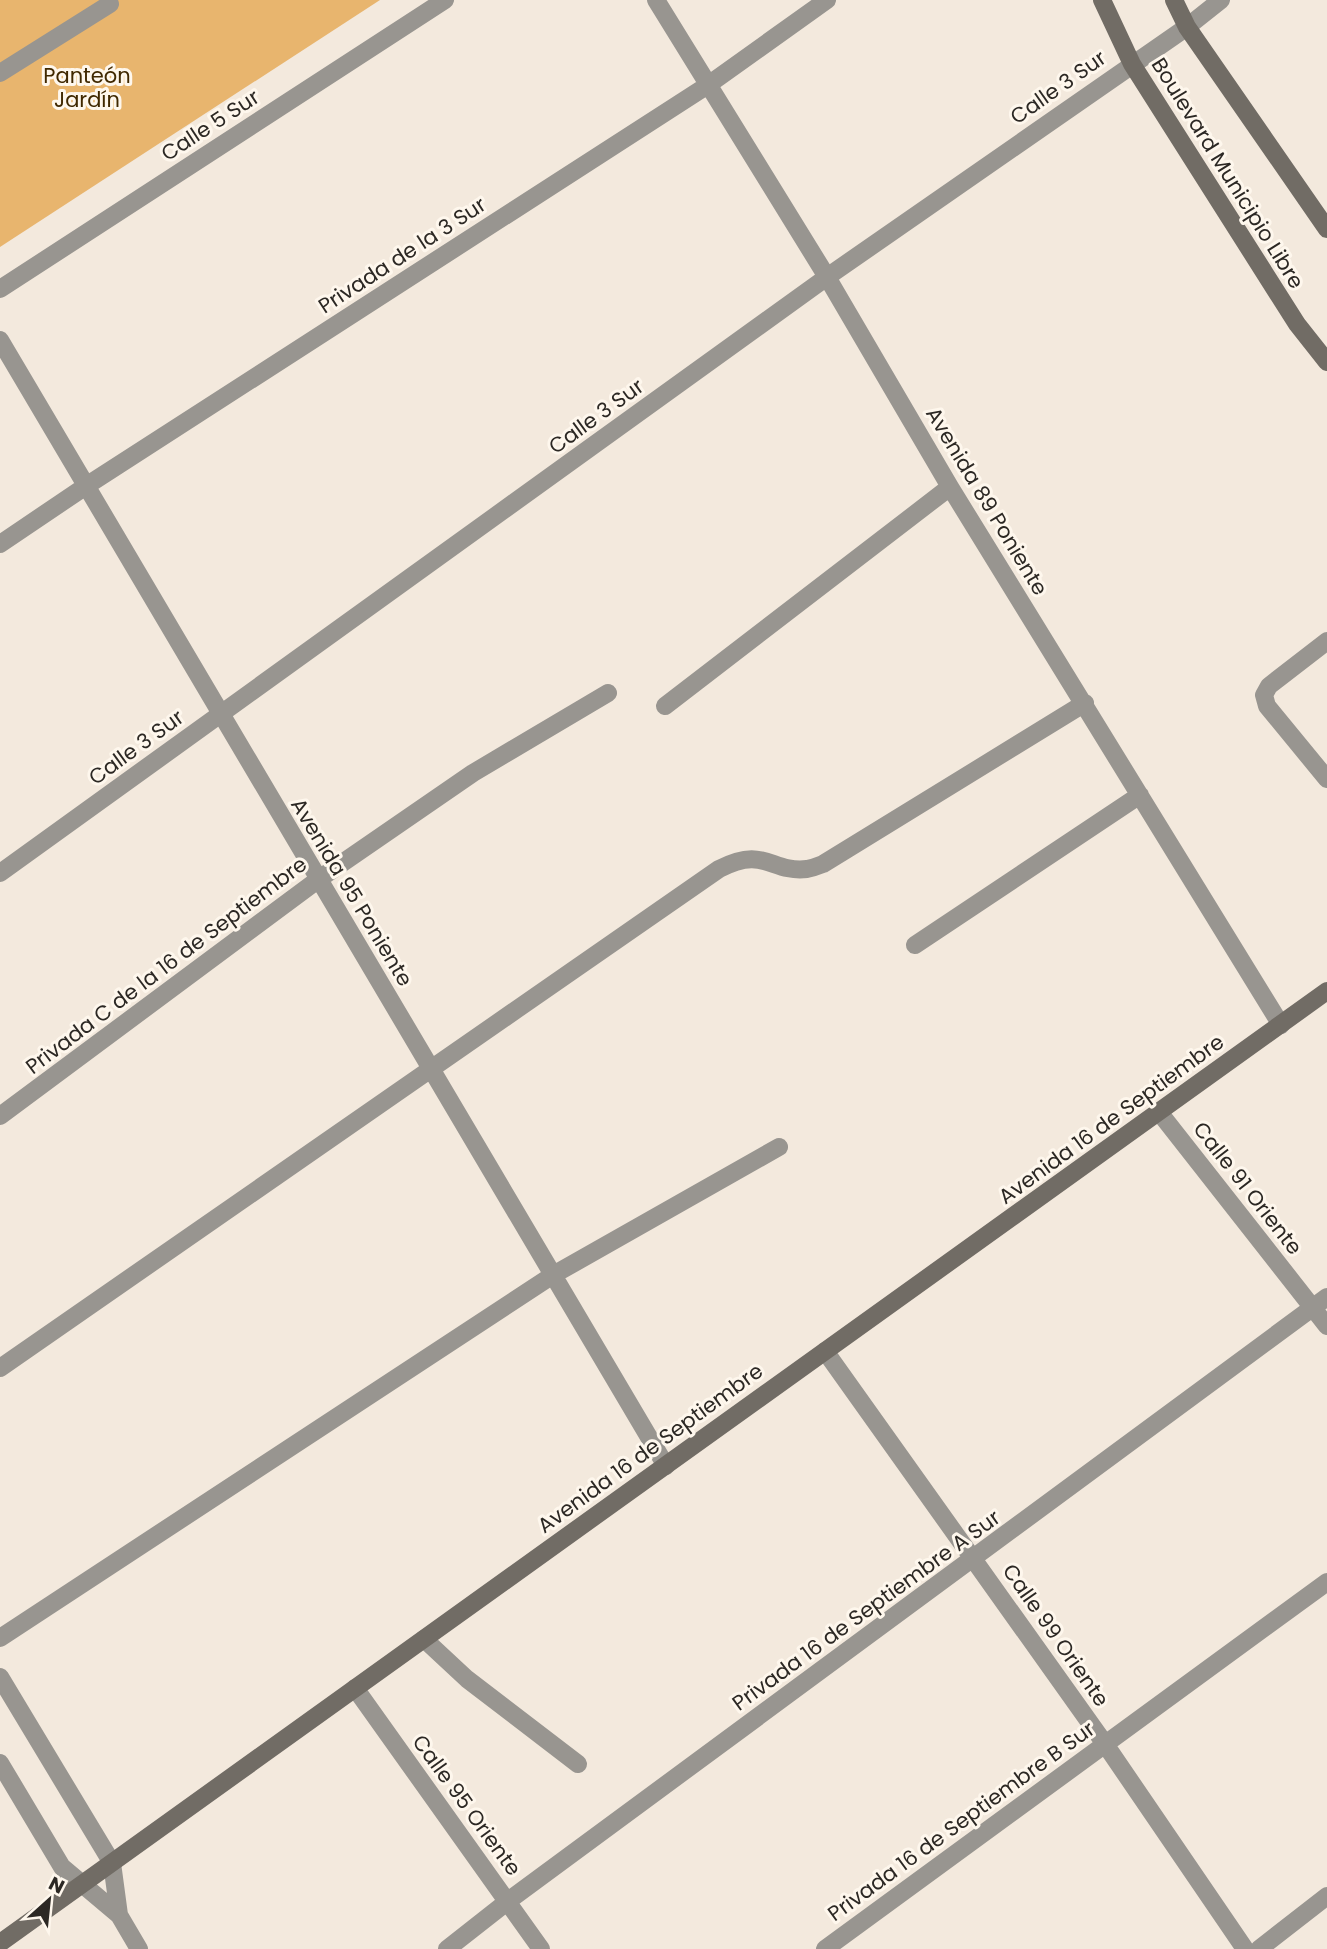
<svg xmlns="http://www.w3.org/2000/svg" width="1327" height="1949" font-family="Poppins,sans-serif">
<rect width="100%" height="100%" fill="#f3e9dd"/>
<path fill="#e8b56e" d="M0,0H380L0,247Z"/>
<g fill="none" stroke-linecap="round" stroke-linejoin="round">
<path stroke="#989590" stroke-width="18" d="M0,73L110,4
M1327,641L1269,686L1264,695L1267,706L1327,779
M424,1639L467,1679L578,1764"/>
<path stroke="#989590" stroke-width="18" d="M656,0L827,277L950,487L1281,1025
M0,289L445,0
M0,340L666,1466
M0,544L86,486L708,85L827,0
M665,706L950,487
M0,873L827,277L1187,27L1221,0
M915,945L1140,795
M1159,1112L1327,1326
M0,1116L319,879L473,773L608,693
M825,1351L1105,1744L1245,1949
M0,1368L719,869C765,845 770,873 807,869C812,868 818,866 823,864L1085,703
M0,1638L553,1275L779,1147
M0,1677L112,1863L119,1915
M355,1688L541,1949
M0,1763L62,1867L119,1915L139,1949
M447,1949L508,1901L1327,1297
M825,1949L1327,1582
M1259,1949L1327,1896"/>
<path stroke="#716c65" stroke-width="18" d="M1102,0L1132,64L1297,324L1327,362
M1174,0L1187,27L1327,229
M0,1943L1327,991"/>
</g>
<g text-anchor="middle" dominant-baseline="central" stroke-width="6" stroke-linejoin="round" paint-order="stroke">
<g font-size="21" fill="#402800" stroke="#fef7ed">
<text x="87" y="75">Panteón<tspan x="87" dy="24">Jardín</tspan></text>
</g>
<g font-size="21" fill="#2c2824" stroke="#fef7ed">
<text transform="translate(1058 87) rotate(-35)">Calle 3 Sur</text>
<text transform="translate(210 125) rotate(-33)">Calle 5 Sur</text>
<text transform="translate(1228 173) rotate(58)">Boulevard Municipio Libre</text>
<text transform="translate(402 255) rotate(-33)">Privada de la 3 Sur</text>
<text transform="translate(596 416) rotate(-36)">Calle 3 Sur</text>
<text transform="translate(987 501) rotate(59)">Avenida 89 Poniente</text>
<text transform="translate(136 747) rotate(-36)">Calle 3 Sur</text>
<text transform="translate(352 892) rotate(59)">Avenida 95 Poniente</text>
<text transform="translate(166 965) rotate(-37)">Privada C de la 16 de Septiembre</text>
<text transform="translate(1111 1119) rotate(-36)">Avenida 16 de Septiembre</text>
<text transform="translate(1248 1188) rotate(52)">Calle 91 Oriente</text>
<text transform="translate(650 1448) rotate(-36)">Avenida 16 de Septiembre</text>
<text transform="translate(866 1610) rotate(-36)">Privada 16 de Septiembre A Sur</text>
<text transform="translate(1056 1635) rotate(55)">Calle 99 Oriente</text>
<text transform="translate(467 1805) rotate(54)">Calle 95 Oriente</text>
<text transform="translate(961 1821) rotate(-36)">Privada 16 de Septiembre B Sur</text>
</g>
</g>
<g transform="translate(49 1900) rotate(27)" stroke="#fef7ed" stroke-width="5" paint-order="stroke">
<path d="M0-5L12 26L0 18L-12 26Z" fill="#2c2824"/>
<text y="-10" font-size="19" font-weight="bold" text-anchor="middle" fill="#2c2824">N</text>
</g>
</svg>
